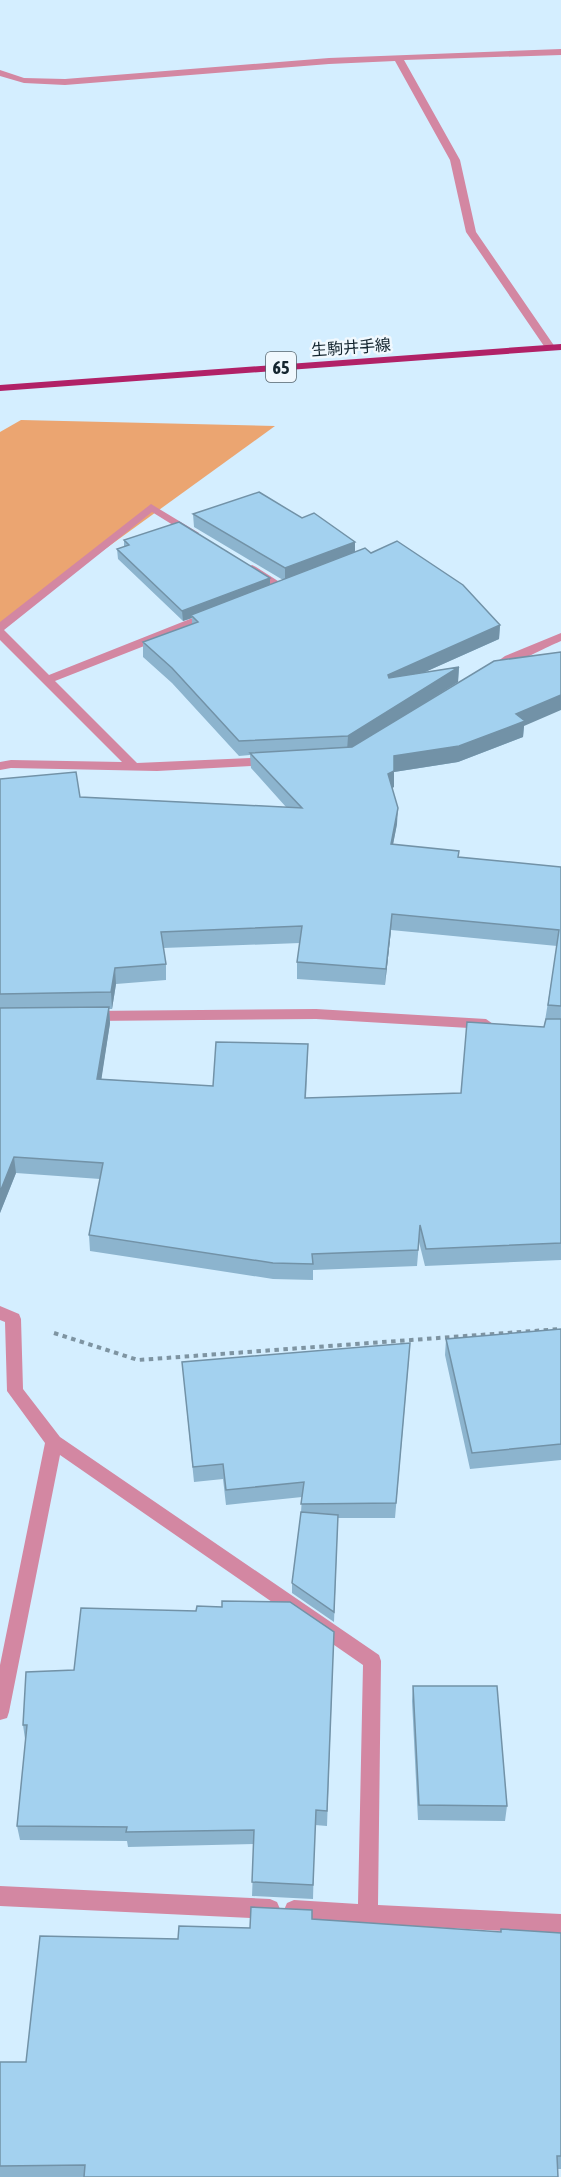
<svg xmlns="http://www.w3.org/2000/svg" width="561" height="2177" font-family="'Asap Condensed','Noto Sans JP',sans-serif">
<rect width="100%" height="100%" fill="#d4eeff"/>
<path fill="#eba571" d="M21,420L275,426L0,625V432Z"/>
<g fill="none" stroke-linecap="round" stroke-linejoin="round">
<path stroke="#7e94a2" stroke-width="4" stroke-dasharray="4.5 4.5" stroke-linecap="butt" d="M54,1333L138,1360L561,1329"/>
<path fill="#d387a2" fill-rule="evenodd" d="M561,49V55L404,60L460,160L476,232L555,347L550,350L546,349L466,232L450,160L395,61L329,64L65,85L24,83L0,76V70L24,78L65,79L329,58Z
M151,504L199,533L197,535H189L152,512L4,630L49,675L205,613H213V619L55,681L137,763L270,757L276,761L270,765L157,771L11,768L0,770V762L11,760L122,762L0,640V622Z
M252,565L256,567L289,588L283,592L279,591L248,571L246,569Z
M561,633V641C549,646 496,673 489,672L487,669L505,656Z
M316,1009L486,1019L493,1024L486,1029L316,1019L90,1021L83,1016L90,1011Z
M0,1306L19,1314L21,1319L23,1389L60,1437L379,1655L381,1661L378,1905L561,1914V1934L294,1920L287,1917L284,1910L287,1903L294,1900L358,1904L363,1665L60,1455L9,1712L7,1718L0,1720V1665L45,1443L7,1391L5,1322L0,1320Z
M0,1886L270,1899L277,1902L280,1909L277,1916L270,1919L0,1906Z"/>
<path fill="#b12167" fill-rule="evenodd" d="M561,344V350L0,391V385Z"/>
</g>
<path fill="#8cb4ce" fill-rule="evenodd" d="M193,514L302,518L355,542V552L371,553L500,625L499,639L425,672L459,667L458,682L412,711L524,726L523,737L458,762L394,772V787L392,788L397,824L393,844L459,857L561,867V1260L425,1266L419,1242L417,1266L313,1270V1280L273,1279L90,1251L89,1235L100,1179L16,1173L0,1213V779L80,797L286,807L251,768L250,755L239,756L172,683L143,657V642L192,624V618L183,621L118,559L117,549L124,547V540L270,578V585L283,580L194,527ZM391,930L557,946L544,1027L461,1093L306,1098L308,1044L213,1086L101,1079L110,1023L109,1009H112L116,984L166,980V964L163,948L300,943L297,962V979L385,985Z
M561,1329V1460L470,1469L445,1355L446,1339Z
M409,1358L395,1518H338L334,1622L292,1593V1583L301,1512L302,1497L226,1505L223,1479L194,1482L182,1362Z
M334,1632L327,1826L315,1825L313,1899L252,1896L254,1844L128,1847L127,1841L20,1840L17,1826L26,1739H25L23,1725L74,1670Z
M413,1686L507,1806L505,1821L418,1820L412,1701Z
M312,1919L501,1932L561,1933V2169H558V2177H0V2062H26L178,1939Z"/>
<path fill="#7292a7" d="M355,542V556L285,582V568Z
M270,578V588L191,615L192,618L183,621L182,611Z
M500,625L499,639L387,689L388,675Z
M459,667L458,682L347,751L348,736Z
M561,695V710L524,726L523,737L458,762L394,772V787L388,790V774L394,756Z
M398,808L397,824L390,860L391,844Z
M392,914L391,930L385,985L386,969Z
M115,968L116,984L112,1009L111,992Z
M109,1007L110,1023L99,1095L97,1079Z
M14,1157L16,1173L0,1213V1192Z"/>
<path fill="#a3d1ef" stroke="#7292a7" stroke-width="1.5" d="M259,492L302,518L314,513L355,542L285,568L193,514Z
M179,522L270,578L182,611L117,549L129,545L124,540Z
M397,541L463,585L500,625L388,675L389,678L459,667L348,736L239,741L172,668L143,642L198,622L191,615L365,548L371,553Z
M561,652V695L516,714L525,721L459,746L394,756V771L388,774L398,808L391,844L459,851L458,857L561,867V1006L548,1005L559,930L392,914L386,969L297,962L302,926L161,932L166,964L115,968L111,992L0,994V779L76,772L80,797L302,808L250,753L352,747L494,661Z
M109,1007L97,1079L213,1086L216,1042L308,1044L305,1098L461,1093L467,1022L544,1027L546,1019H561V1243L426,1249L420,1225L418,1250L312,1254L313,1264L273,1263L89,1235L103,1163L14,1157L0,1192V1008Z
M561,1329V1444L472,1453L446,1339Z
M410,1343L396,1503L301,1504L304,1482L226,1490L223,1464L193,1467L182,1362Z
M301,1512L338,1515L334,1612L292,1583Z
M222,1601L290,1602L334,1632L327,1811L316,1810L313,1885L252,1882L254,1830L126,1832L127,1827L17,1826L27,1725H23L26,1672L74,1670L81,1608L196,1611L197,1606L222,1607Z
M413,1686H497L507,1806L419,1805Z
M251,1907L312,1910V1919L501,1932V1929L561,1933V2156H557L558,2177H84L85,2165L0,2166V2062H26L40,1936L178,1939L179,1926L250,1928Z"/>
<g text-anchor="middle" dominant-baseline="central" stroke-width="5" stroke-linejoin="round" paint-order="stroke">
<g font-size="16" fill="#14252f" stroke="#f0f8fe">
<text transform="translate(351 347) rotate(-4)">生駒井手線</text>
</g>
<rect fill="#f0f8fe" stroke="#56646d" stroke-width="1.5" x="266" y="352" width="30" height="30" rx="4.5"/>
<g font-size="18" font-weight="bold" fill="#14252f">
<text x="281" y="367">65</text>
</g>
</g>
</svg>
